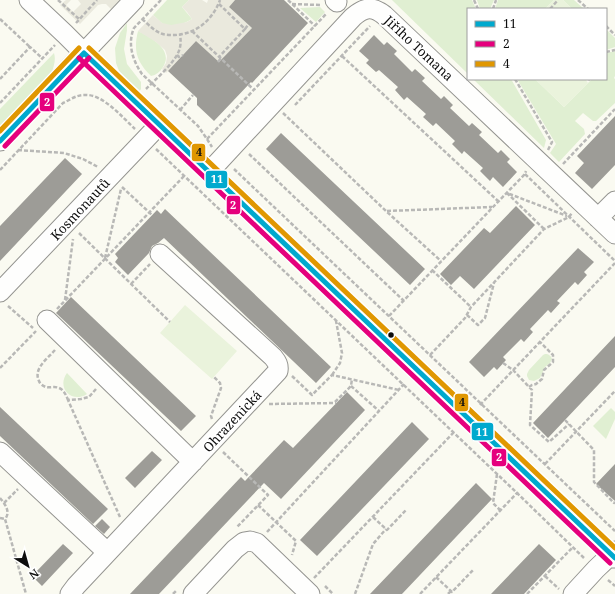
<svg xmlns="http://www.w3.org/2000/svg" width="615" height="594" font-family="'Noto Serif',serif">
<rect width="100%" height="100%" fill="#fafaf1"/>
<path fill="#e0efd2" d="M167,0H189L182,7L192,19C184,24 172,28 163,24C160,22 156,17 153,15Z
M392,0H472L476,9H468V74Z
M477,0H494L490,9H480Z
M498,0H554L545,9H495Z
M563,0H574L584,9H572Z
M320,7L325,12L316,22L300,8Z
M127,23V30L124,49L127,64L141,82V89L139,92L121,76L116,63L115,48L120,33Z
M606,29L615,38V47L606,50Z
M138,31C151,37 174,50 163,67C160,72 156,75 151,76C137,62 133,51 138,31Z
M615,51V76L614,78L615,79V103L596,121H593L583,113L575,121L584,129L585,134L559,162L550,153L556,144L517,79H535L564,107L592,79H606V53Z
M54,53C56,59 54,66 52,72L0,127V109Z
M473,79H511L546,140L544,148Z
M545,354C549,354 551,356 552,359L550,363L545,367L540,378L534,381L529,380L527,376V374L529,370L543,355Z
M67,373L87,394C72,404 56,388 67,373Z
M611,408L615,412V419L606,439L593,426Z"/>
<path fill="#eaf3dc" d="M554,0H563L572,9H545Z
M535,79H585L588,83L564,107Z
M185,305L237,351L212,379L160,333Z"/>
<path fill="#eae9dd" d="M66,0H71L66,5L73,12L81,4L78,0H120L111,9L106,4H102L98,5L80,24L60,5Z
M189,0H202L207,3L208,0H235L229,7L252,28L224,57L245,88L196,41L166,73L162,69L166,63L167,56L165,50L156,42L138,31L153,15L162,23L171,25L187,22L192,19L187,12L182,7Z"/>
<path fill="#9d9c97" d="M235,0H284L308,23L252,83L251,82L214,121L197,105V98L168,71L196,41L219,62L252,28L229,7Z
M374,35L384,45L387,42L397,51L394,54L412,72L415,69L425,78L422,81L441,99L444,96L453,105L450,108L469,126L472,123L482,132L479,135L498,153L501,150L510,159L507,162L517,172L503,187L493,177L490,181L480,171L483,168L464,151L462,154L452,144L455,141L436,123L433,126L423,117L426,114L407,97L404,100L395,90L398,87L379,70L376,72L366,63L369,60L359,51Z
M615,116V165L592,189L575,173L584,163L577,156Z
M281,133L425,269L410,285L266,149Z
M65,158L82,174L0,261V226Z
M516,206L535,225L474,289L460,276L451,285L440,274L484,228L490,233Z
M165,209L331,367L316,383L164,238L158,243L152,246L149,253L128,275L115,262L118,258L115,254L157,210L161,214Z
M578,248L594,262L584,272L587,275L578,285L575,282L557,301L560,303L551,313L548,310L530,329L533,332L524,342L521,339L503,357L506,360L497,370L494,367L484,377L469,362Z
M71,297L196,416L181,431L56,313Z
M615,336V367L548,438L533,423Z
M347,392L365,410L281,499L264,483L159,594H130L241,477L245,481L284,440L293,448Z
M0,407L108,509L93,524L0,436Z
M412,422L429,439L317,556L300,540Z
M152,451L162,460L135,488L125,478Z
M615,464V501L596,484Z
M476,483L492,499L402,594H370Z
M102,519L110,527L104,534L95,526Z
M63,544L73,553L42,586L32,576Z
M539,544L556,560L524,594H491Z"/>
<g fill="none" stroke-linecap="round" stroke-linejoin="round">
<defs>
<path id="minor" d="M29,0L65,34L84,53L615,558
M335,0L337,2
M0,141L134,0
M209,172L353,17C365,7 372,6 384,15L615,234
M598,218L615,201
M0,292L159,125
M47,320L193,462
M0,452L107,552
M70,594L76,586L278,371C279,365 277,362 273,357L160,254
M193,594L235,549L244,542L250,541L257,543L310,594
M573,594L596,569L615,551"/>
</defs>
<use href="#minor" stroke="#949490" stroke-width="21"/>
<path stroke="#b8b8b6" stroke-width="2.5" stroke-dasharray="4 2" stroke-linecap="butt" d="M58,0L79,19
M161,0L134,28C127,44 133,61 142,74L198,126L207,139L212,147
M288,0L315,26
M474,0L478,9
M578,0L588,9
M219,4L245,29L219,57
M292,4L320,5
M493,9L496,0
M550,9L558,0
M0,19L30,47
M142,19C148,24 153,30 160,33C164,35 170,35 175,35C197,34 213,19 220,0
M76,23L97,0
M606,26L615,35
M245,29L248,25
M192,31L254,90
M606,52L615,50
M177,55L179,57L183,55
M342,56L498,201
M218,62L221,58
M0,79L30,47L42,58
M515,79L552,142L548,150
M589,79L590,80
M146,89C155,80 173,64 178,53C181,47 181,41 180,34
M0,103L55,45
M295,105L370,26
M180,110L193,95
M283,113L386,211L441,261
M207,139L327,13
M156,149L517,493L585,559
M18,150L64,153L83,159L98,167
M249,154L404,301
M563,164L615,109
M234,169L615,531
M0,170L63,103C70,100 76,95 84,95C102,93 122,117 135,129
M525,174L615,261
M122,187L152,215
M387,211L492,207
M544,229L507,193L567,216
M79,233L170,322
M105,258L121,189
M432,270L471,307
M131,284L150,264
M65,300L73,239
M8,306L33,328
M57,309L185,175
M467,315L478,325L485,318L494,283
M389,316L493,207L525,174L526,171
M55,350C47,359 33,369 39,381C40,384 43,386 46,387C50,388 55,386 59,388C64,390 66,395 68,400
M430,355L465,318L471,307L544,229L569,217L572,213
M503,363L513,370L532,390L530,425L549,442L569,424
M0,368L36,331
M332,375L340,363L342,353L336,321
M292,376L312,395L332,375L399,390
M351,386L379,411
M529,387L532,385L536,384L542,379L544,370L553,362V355L540,342
M96,389L89,397L81,399L68,400L120,517
M335,402L351,386L352,379
M269,404L336,403
M480,405L615,263
M212,419L211,416L221,388L220,383L214,377
M565,420L594,450V482L614,503L615,502
M223,452L268,495L237,527
M545,464L615,391
M497,474L493,503L500,510
M0,498C5,504 11,512 5,519L26,594
M4,503L18,489
M258,505L296,541L292,555
M373,517L387,530L406,510
M0,518L5,519
M267,532L404,384
M545,576L559,589
M436,577L452,592L474,569
M314,578L455,431
M608,580L615,586
M325,586L333,594
M173,594L177,590
M355,594L373,544L386,529
M420,594L518,492
M448,594L451,591
M527,594L573,547"/>
<use href="#minor" stroke="#fefefd" stroke-width="19"/>
<defs>
<path id="bus-1" d="M84,53L615,558
M0,141L84,53"/>
<path id="bus-2" d="M79,58L610,563
M5,146L89,58"/>
<path id="bus-3" d="M89,48L615,548
M0,131L79,48"/>
</defs>
<use href="#bus-1" stroke="#fff" stroke-width="8"/>
<use href="#bus-2" stroke="#fff" stroke-width="8"/>
<use href="#bus-3" stroke="#fff" stroke-width="8"/>
<use href="#bus-1" stroke="#00a9ce" stroke-width="5"/>
<use href="#bus-2" stroke="#e5007d" stroke-width="5"/>
<use href="#bus-3" stroke="#e09701" stroke-width="5"/>
</g>
<circle fill="#0d0d0d" stroke="#fff" stroke-width="1.5" cx="391" cy="335" r="3.5"/>
<g text-anchor="middle" dominant-baseline="central" stroke-width="4" stroke-linejoin="round" paint-order="stroke">
<g font-size="13" fill="#0d0d0d" stroke="#fff">
<text transform="translate(419 48) rotate(43)">Jiřího Tomana</text>
<text transform="translate(80 209) rotate(-47)">Kosmonautů</text>
<text transform="translate(232 421) rotate(-47)">Ohrazenická</text>
</g>
</g>
<g stroke="#fff" stroke-width="1.5">
<rect x="39" y="92" width="16" height="20" rx="4" fill="#e5007d"/>
<rect x="191" y="143" width="15" height="19" rx="4" fill="#e09701"/>
<rect x="205" y="170" width="23" height="19" rx="4" fill="#00a9ce"/>
<rect x="226" y="195" width="15" height="20" rx="4" fill="#e5007d"/>
<rect x="454" y="393" width="15" height="19" rx="4" fill="#e09701"/>
<rect x="471" y="422" width="23" height="19" rx="4" fill="#00a9ce"/>
<rect x="491" y="448" width="16" height="19" rx="4" fill="#e5007d"/>
</g>
<g font-size="11" text-anchor="middle" font-weight="bold" fill="#fff">
<text x="47" y="106">2</text>
<text x="217" y="183">11</text>
<text x="233" y="209">2</text>
<text x="482" y="436">11</text>
<text x="499" y="461">2</text>
</g>
<g font-size="11" text-anchor="middle" font-weight="bold" fill="#111">
<text x="199" y="156">4</text>
<text x="462" y="406">4</text>
</g>
<rect x="467" y="8" width="140" height="72" fill="#ffffff" stroke="#9e9e9e"/>
<rect x="475" y="21" width="20" height="6" fill="#00a9ce" stroke="#9e9e9e"/>
<text x="503" y="28" font-size="12" fill="#0d0d0d">11</text>
<rect x="475" y="41" width="20" height="6" fill="#e5007d" stroke="#9e9e9e"/>
<text x="503" y="48" font-size="12" fill="#0d0d0d">2</text>
<rect x="475" y="61" width="20" height="6" fill="#e09701" stroke="#9e9e9e"/>
<text x="503" y="68" font-size="12" fill="#0d0d0d">4</text>
<g transform="translate(28 566) rotate(143)" stroke="#ffffff" stroke-width="3" paint-order="stroke">
<path d="M0-3L7 15L0 10L-7 15Z" fill="#0d0d0d"/>
<text y="-6" font-size="11" font-weight="bold" text-anchor="middle" fill="#0d0d0d">N</text>
</g>
</svg>
